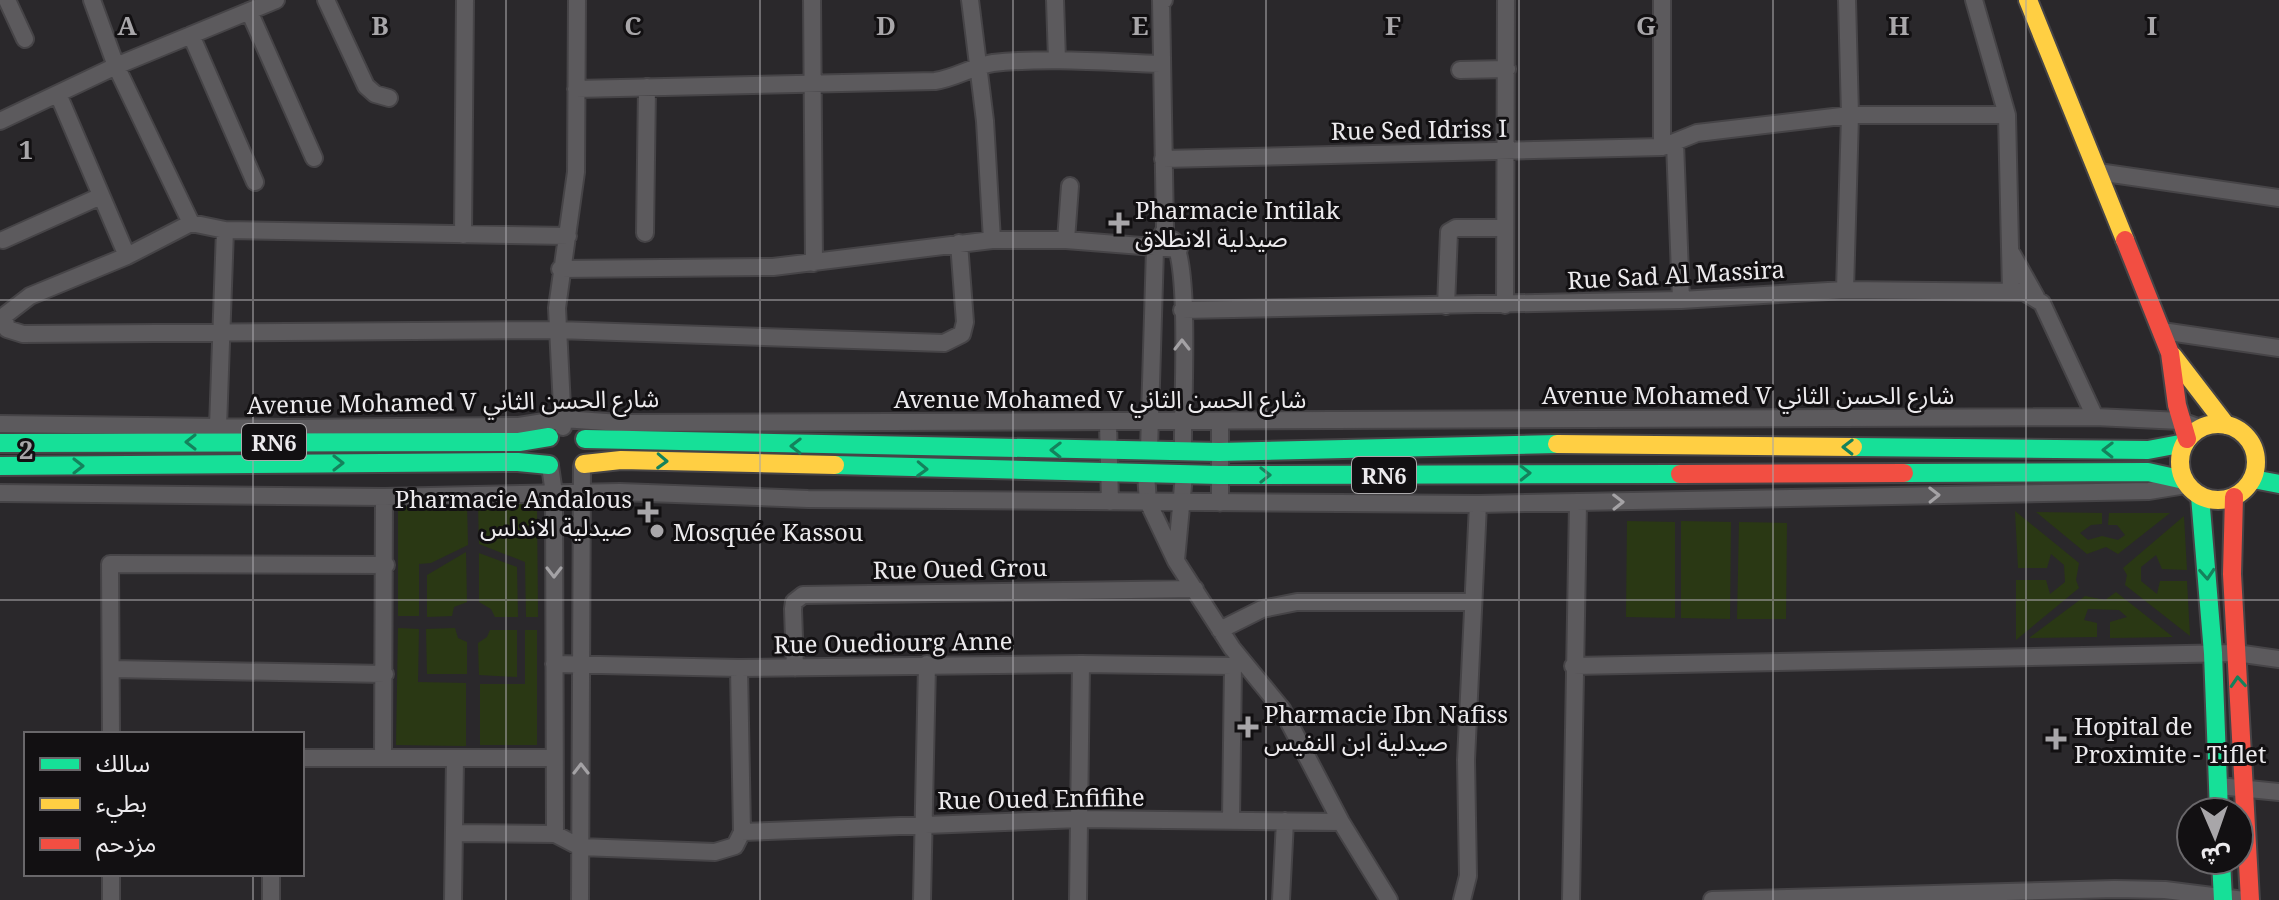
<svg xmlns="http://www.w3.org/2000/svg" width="2279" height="900" font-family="'Noto Serif','Noto Sans Arabic',serif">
<rect width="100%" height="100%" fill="#2a282b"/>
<path fill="#2a3814" d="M478,503L537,504L538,617H526L525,562L479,544Z
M467,504L468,545L431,563L419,564V616H398V505Z
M2015,511L2079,563L2076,580L2079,588L2016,640V580H2046L2050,594L2065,582L2064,565L2051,554L2047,568H2018Z
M2036,512L2102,513V524L2091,525L2080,533L2088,540L2102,536L2118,540L2125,535L2117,525H2108L2109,513H2170L2118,554L2106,547L2087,554Z
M2184,516L2187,570L2162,569L2156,555L2141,567V581L2157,594L2160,581H2187L2190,636L2125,585L2127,575L2123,568Z
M1627,521L1675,522V618L1626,617Z
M1681,521L1731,522L1730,619L1681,618Z
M1739,522L1787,523L1786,619H1737Z
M466,552L467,602L454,607L452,616L427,617V575Z
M479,553L517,567L518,617H495L491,609L479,602Z
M2116,592L2173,637L2110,638V622L2127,617L2119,610L2088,609L2084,620L2097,623V637L2029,638L2085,596L2105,600Z
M398,628L419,629L418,682L466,683V746L396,745Z
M455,628L458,638L467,642V674H427L426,629Z
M490,630H517V677L479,675L478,643L487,637Z
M525,630H537V745H480V684H525Z"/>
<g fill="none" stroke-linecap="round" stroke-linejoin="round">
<defs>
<path id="street" d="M7,0L25,39
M92,0L116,66L191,223
M326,0L366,86L375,94L389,98
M812,0L814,263
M970,0L985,121L992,240
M1055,0L1057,60
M1662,0V147
M1974,0L2007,115L2011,291
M249,11L314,158
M191,35L255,182
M1460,70L1507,69
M576,89L935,81C956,78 973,66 993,63C1049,57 1105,62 1160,64
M58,94L127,256
M0,121L116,66L276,0
M1675,143L1681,300
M1163,159L1662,147L1697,133L1850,115H2007
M2098,172L2279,198
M645,233L647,87
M463,235L465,0
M568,236L225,230L191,223L127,256L30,296L4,316L7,329L23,334L557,330L944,343L962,334L965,322L959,243
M3,240L101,196
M1066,240L1070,186
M1173,240C1191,266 1182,410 1183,451
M2012,254L2036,297
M560,269L773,267L992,240H1066L1179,249
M1845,290L1850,115L1847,0
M1505,305L1506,0
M1446,306L1449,232L1456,228H1505
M1182,310L1681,300L1845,290L2024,292L2042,303L2095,417
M2162,331L2279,348
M1108,423L1110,502
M0,424L288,428L519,426L563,419L620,423L2095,417L2181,421L2200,428
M218,427L225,230
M563,427L557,308L576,172L577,0
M1149,450L1155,249L1165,229L1161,0H1164
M550,466L554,493L555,834
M1146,474L1148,502L1176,561L1232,648L1282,709L1341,822L1389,900
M0,493L384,497L620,492L808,499L1478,504L2149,491L2186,485
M1220,503V423
M1176,560L1184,475
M1220,630L1262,609L1297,602H1471
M554,664L739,668L1081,664L1233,666
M1573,666L2236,653L2279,659
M795,668L793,609L794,602L803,595L1195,589
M112,669L385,674
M111,734L110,564L386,565
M302,758H554
M383,758L384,497
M2219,786L2279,792
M1231,820L1233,666L1239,659
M742,832L1080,819L1341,822
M454,833L555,834L580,847L715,852L735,846L742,832L739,668
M111,874V900
M271,874V900
M453,900L455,759
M580,900L582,466
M922,900L927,664
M1078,900L1081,664
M1281,900L1285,821
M1462,900L1468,876L1466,760L1478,504
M1571,900L1578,503
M1712,900L2115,889L2165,890L2244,900"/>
<path id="fast" d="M585,439L1219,452L1557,444
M0,443L519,442L549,437
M1853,447L2148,450L2185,443
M835,465L1219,475L1680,474
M0,466L518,462L549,465
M1904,473L2148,472L2184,480
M2253,479L2279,484
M2200,496L2213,653L2219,812
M2221,860L2223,900"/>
<path id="slow" d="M2028,0L2125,240
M2173,356L2226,425
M2180 462a38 38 0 1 1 76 0a38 38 0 1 1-76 0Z
M1557,444L1853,447
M584,464L621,460L835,465"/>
<path id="jam" d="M2125,240L2170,353L2177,405L2187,439
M1680,474L1904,473
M2234,497L2232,574L2250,900"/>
</defs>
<use href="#street" stroke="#464447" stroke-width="20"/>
<use href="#fast" stroke="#464447" stroke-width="22"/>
<use href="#slow" stroke="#464447" stroke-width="22"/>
<use href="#jam" stroke="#464447" stroke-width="22"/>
<use href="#street" stroke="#5c5a5d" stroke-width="16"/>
<use href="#fast" stroke="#16e098" stroke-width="18"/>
<use href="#slow" stroke="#ffcf43" stroke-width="18"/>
<use href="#jam" stroke="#f24e42" stroke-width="18"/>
</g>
<defs><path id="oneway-chevron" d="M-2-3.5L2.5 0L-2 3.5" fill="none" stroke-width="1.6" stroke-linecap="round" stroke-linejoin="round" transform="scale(2)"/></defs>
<g stroke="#a4a2a5">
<use href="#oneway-chevron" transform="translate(1182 345) rotate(-90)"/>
<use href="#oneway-chevron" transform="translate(1934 495) rotate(-1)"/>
<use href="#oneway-chevron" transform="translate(1618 502) rotate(-1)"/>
<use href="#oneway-chevron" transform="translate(554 572) rotate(90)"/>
<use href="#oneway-chevron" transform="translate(581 769) rotate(-90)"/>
</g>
<g stroke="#14825c">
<use href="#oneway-chevron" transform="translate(191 442) rotate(180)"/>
<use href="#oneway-chevron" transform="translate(796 446) rotate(-179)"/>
<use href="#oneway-chevron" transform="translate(1848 447) rotate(-179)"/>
<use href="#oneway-chevron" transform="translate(1056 450) rotate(-179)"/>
<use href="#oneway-chevron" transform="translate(2108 450) rotate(-179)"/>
<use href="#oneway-chevron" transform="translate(662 461) rotate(2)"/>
<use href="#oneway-chevron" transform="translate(338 463)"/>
<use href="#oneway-chevron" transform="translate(78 466)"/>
<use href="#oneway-chevron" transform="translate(922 469) rotate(2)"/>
<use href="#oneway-chevron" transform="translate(1525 473) rotate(-1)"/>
<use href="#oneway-chevron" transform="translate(1265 475)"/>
<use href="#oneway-chevron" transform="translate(2207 574) rotate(86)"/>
<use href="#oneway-chevron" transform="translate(2238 682) rotate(-94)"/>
</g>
<path fill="none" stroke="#a8a6a9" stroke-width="2" stroke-opacity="0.55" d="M253,0V734M506,0V900M760,0V900M1013,0V900M1266,0V900M1519,0V900M1773,0V900M2026,0V900M0,300H2279M0,600H2279M253,874V900"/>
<g fill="#a8a6a9" stroke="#121012" stroke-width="3">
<path d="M1115 211h8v8h8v8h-8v8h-8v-8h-8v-8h8z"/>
<path d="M644 500h8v8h8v8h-8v8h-8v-8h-8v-8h8z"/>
<circle cx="657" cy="531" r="8"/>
<path d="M1244 715h8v8h8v8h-8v8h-8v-8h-8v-8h8z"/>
<path d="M2052 727h8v8h8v8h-8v8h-8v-8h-8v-8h8z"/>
</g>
<g text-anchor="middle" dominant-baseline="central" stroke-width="6" stroke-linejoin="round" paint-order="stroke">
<g fill="#121012" stroke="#aba9ab" stroke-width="2">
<rect x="242" y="424" width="64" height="36" rx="6"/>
<rect x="1352" y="457" width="64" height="36" rx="6"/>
</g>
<g font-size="22" font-weight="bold" fill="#eceaed">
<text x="274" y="442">RN6</text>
<text x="1384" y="475">RN6</text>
</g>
<g font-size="24" fill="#eceaed" stroke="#121012">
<text transform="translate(1419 129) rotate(-1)">Rue Sed Idriss I</text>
<text transform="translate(1676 274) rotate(-3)">Rue Sad Al Massira</text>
<text x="1748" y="394">Avenue Mohamed V شارع الحسن الثاني</text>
<text x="1100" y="398">Avenue Mohamed V شارع الحسن الثاني</text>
<text transform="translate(453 401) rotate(-1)">Avenue Mohamed V شارع الحسن الثاني</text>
<text transform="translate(960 568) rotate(-1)">Rue Oued Grou</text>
<text transform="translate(893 642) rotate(-1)">Rue Ouediourg Anne</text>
<text transform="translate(1041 798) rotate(-1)">Rue Oued Enfifihe</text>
</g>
<g font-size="24" fill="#eceaed" stroke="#121012" text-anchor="start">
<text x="1135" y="209">Pharmacie Intilak<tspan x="1135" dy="28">صيدلية الانطلاق</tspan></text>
<text x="632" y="498" text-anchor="end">Pharmacie Andalous<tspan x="632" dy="28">صيدلية الاندلس</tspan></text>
<text x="673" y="531">Mosquée Kassou</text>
<text x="1264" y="713">Pharmacie Ibn Nafiss<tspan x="1264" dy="28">صيدلية ابن النفيس</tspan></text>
<text x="2074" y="725">Hopital de<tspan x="2074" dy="28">Proximite - Tiflet</tspan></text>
</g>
</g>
<g font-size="26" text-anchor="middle" font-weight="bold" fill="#a8a6a9" stroke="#121012" stroke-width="6" stroke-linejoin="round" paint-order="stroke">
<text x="127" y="35">A</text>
<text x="380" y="35">B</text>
<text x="633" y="35">C</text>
<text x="886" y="35">D</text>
<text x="1140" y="35">E</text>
<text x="1393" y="35">F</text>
<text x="1646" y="35">G</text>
<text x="1899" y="35">H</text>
<text x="2152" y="35">I</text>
<text x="26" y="159">1</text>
<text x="26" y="459">2</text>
</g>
<rect x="24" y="732" width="280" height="144" fill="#121012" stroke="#69676a" stroke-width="2"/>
<rect x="40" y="758" width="40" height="12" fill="#16e098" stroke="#69676a" stroke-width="2"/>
<text x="96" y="772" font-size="24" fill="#eceaed">سالك</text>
<rect x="40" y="798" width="40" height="12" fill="#ffcf43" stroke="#69676a" stroke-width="2"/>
<text x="96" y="812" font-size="24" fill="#eceaed">بطيء</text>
<rect x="40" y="838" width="40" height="12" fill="#f24e42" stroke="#69676a" stroke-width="2"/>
<text x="96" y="852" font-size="24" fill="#eceaed">مزدحم</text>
<g transform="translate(2215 836) rotate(178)"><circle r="38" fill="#121012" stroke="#69676a" stroke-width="2"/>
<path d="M0-6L14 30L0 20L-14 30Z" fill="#a8a6a9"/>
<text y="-12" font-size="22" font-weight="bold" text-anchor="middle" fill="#eceaed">ش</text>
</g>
</svg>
